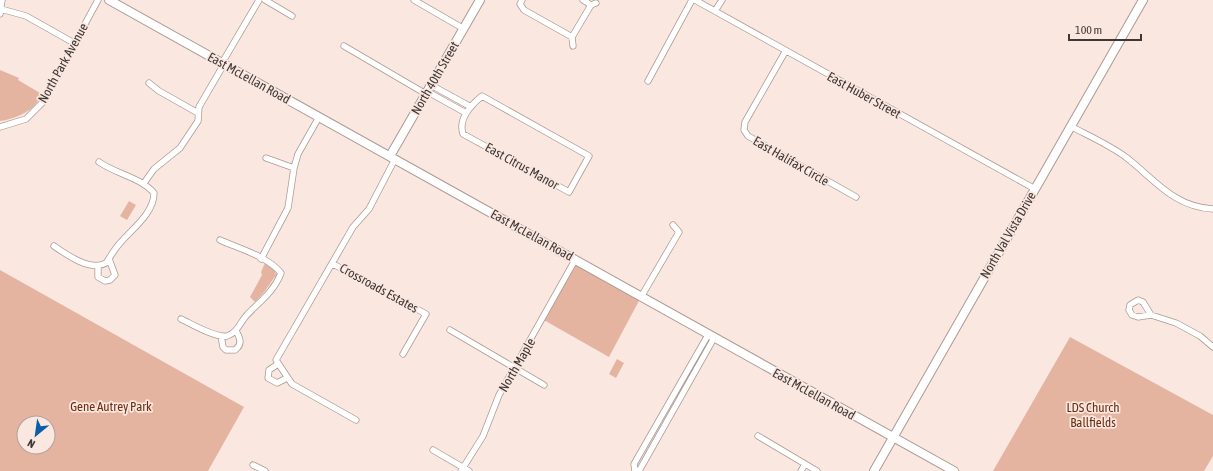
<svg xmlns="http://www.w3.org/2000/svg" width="1213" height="471" font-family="'Asap Condensed',sans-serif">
<rect width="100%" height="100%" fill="#f9e7e0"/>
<path fill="#e4b4a1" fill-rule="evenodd" d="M0,70L19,78L18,80L40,93C39,94 39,96 39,98C35,111 12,120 0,121Z
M129,201L136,205L127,220L120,216Z
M575,260L641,297L609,357L542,319Z
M265,263L275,271L276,275L265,291L255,302L250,297L262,275L261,272Z
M0,270L244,407L208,471H0ZM24,423H48V447H24Z
M1070,337L1213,415V456L1204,471H993Z
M617,359L624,363L616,378L609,374Z"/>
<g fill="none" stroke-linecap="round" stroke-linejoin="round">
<defs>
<path id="street" d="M265,0L292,16
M414,0L464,29
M522,0L520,4L524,10L572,37L573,46
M583,0L591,5L596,3
M695,0L1035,189
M1,9L26,16L74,43
M715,11L722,0
M0,14L2,0
M572,37L591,5
M344,46L426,94
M785,52L745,122L744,130L748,136L856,197
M222,63L259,0
M648,81L692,0
M149,83L159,91L198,113
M431,85L471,107
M428,92L466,113
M482,96L589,156L569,192L463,134C458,119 471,105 482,96Z
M1070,126C1089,136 1110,145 1127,158C1155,180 1174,207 1213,209
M0,127L26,119L42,103L98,0
M266,158L294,168
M144,183L154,169L180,148L198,121L199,107L224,64
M54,246C67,255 91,272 106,263C111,256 115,248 121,242C133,228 154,213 154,193C140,177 116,174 99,162
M261,259L288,208L294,168L298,154L319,117
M333,264L426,314L403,354
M98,266V277L105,281L110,280L115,275L109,259
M641,297L679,232L673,225
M1151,315L1143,302L1138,300L1130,305L1129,310L1132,315L1138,317L1151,315L1176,323L1200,336L1213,347
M181,319C192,324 215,338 227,336C237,333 240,323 246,316C259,302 274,292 281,273C267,256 240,249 220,240
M450,330L544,385
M221,336L223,347L226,350H235C243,344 240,338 236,331
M278,364L269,370L268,378L277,383L287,378
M356,420L292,384L276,360L353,227L369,209L395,159
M758,436L817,471
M433,450L469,471
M253,465L265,471
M461,471L483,436L499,395L575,260
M635,471L634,464L708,335
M639,471L714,338
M801,471L805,464"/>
<path id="secondary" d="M109,0L954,471
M390,156L480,0
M874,471L1143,0"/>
</defs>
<use href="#street" stroke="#ab9a93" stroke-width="7"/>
<use href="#secondary" stroke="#ab9a93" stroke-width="10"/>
<use href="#street" stroke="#fff" stroke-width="5.5"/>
<use href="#secondary" stroke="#fff" stroke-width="8"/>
</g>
<g text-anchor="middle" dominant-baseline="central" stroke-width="3.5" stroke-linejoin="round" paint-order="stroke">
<g font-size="13" fill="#3f3735" stroke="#f9e7e0">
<text transform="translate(63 63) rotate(-61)">North Park Avenue</text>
<text transform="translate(249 78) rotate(29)">East McLellan Road</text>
<text transform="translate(435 78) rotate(-60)">North 40th Street</text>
<text transform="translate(864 95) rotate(29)">East Huber Street</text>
<text transform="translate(791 161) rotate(30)">East Halifax Circle</text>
<text transform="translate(522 166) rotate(29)">East Citrus Manor</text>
<text transform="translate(532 235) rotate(29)">East McLellan Road</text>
<text transform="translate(1008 235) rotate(-60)">North Val Vista Drive</text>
<text transform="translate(379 288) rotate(29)">Crossroads Estates</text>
<text transform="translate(517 365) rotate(-60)">North Maple</text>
<text transform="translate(814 394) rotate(29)">East McLellan Road</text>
</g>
<g font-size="13" fill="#6e2e10" stroke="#f9e7e0">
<text x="111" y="406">Gene Autrey Park</text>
<text x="1093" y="407">LDS Church<tspan x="1093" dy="15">Ballfields</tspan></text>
</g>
</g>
<g transform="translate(36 435) rotate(209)"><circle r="19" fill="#f9e7e0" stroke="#afa19c"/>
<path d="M0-3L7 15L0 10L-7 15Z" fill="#095eac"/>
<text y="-6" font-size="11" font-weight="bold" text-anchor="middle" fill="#3f3735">N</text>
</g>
<path d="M1069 34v6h72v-6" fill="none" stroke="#3f3735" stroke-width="2"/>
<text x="1075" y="34" font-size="12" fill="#3f3735" stroke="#f9e7e0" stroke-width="3" paint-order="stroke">100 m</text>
</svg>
